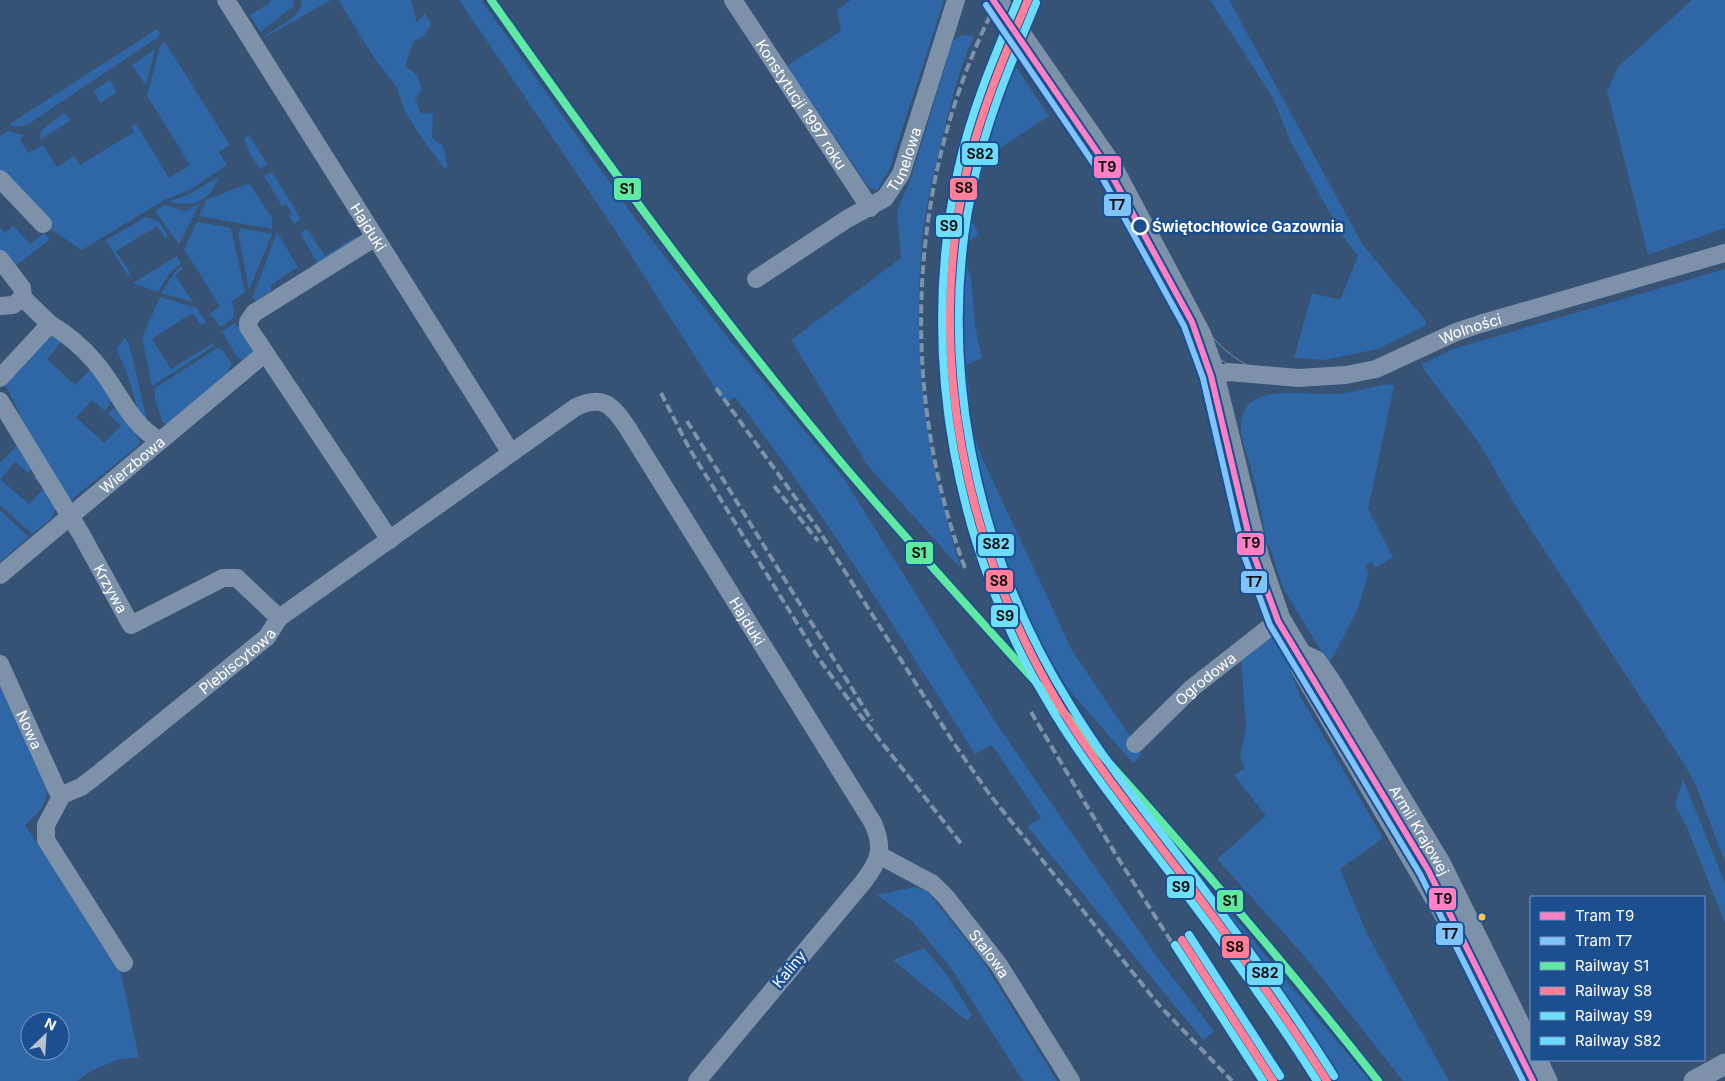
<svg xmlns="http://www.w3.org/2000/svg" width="1725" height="1081" font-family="Inter,sans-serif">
<rect width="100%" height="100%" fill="#365274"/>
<path fill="#2f66a5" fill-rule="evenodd" d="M270,0H293L294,6L260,32L250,15L271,2Z
M301,0H331L264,38C274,26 304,19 301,0Z
M338,0H411L417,22L425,13L431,24L424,36L414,41L405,66L417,75L422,89L415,100L421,114L433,113L432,138L443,146L448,167L444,168L421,137L405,111L396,86L373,56Z
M459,0H481L632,214L725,334L845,480L992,717L1157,957L1214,1031L1203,1040L1027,826L1041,818L992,745L975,754C898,633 823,511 735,397L725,404L613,227Z
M851,0H944L889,170L877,190L869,188L787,66L841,31L837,10Z
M1210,0H1229L1363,245L1426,321V325L1378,349L1325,360L1294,358L1312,293L1340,300L1358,256L1341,234L1290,140L1273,98Z
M1692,0H1725V228L1648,255L1607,91L1619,66Z
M157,29L160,33L157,38L30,123L20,127L8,125Z
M962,35L974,36C958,71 949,110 940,148C933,180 924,212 922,245C911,361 928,458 961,569L868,466L791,340L901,258L897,211L911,178L953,40Z
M165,42L230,145L219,152L227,165L190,190L166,199L82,250L50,229L51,227L0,172V136L8,131L24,135L20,140L28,153L43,145L57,167L74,156L80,165L134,132L131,127L136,124L169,178L190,165L147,96L160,46Z
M155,49L146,86L132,65Z
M1010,58L1049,116L987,157L969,217L979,234L960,247L971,278L975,326L982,358L966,365L970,402L962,404L983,460L1073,652L1142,754L1133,763L1067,688L1055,667L1050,671C1032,631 1011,591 996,550C950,422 941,271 980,140C988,112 1000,85 1010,58Z
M110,80L117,92L100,103L94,91Z
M63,113L67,115L70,121L40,140L41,131Z
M249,135L267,164L260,169L251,156L244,138Z
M272,172L301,219L294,224L289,216L292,214L286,204L282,206L264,176Z
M218,177C210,203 192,207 168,202L189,194Z
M250,184L272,218V229L199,216L206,200L244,185Z
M200,203L179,244L155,211L165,205L186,211Z
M146,217L159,222L168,236L165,238L157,226L116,251L131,274L128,276L106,240Z
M197,222L231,228L245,292L231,302L234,308L233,318L221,327L210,314L220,306L184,249Z
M13,225L30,244L44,233L50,240L12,268L0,254V228L6,233Z
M241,228L272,234L249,290L238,233Z
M307,229L325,256L355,237L356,239L318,264L300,233Z
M277,232L298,267L271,285V291L256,301L253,297Z
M177,256L181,263L169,274L158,292L133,283Z
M181,267L183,269L175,275L193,302L161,293L174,273Z
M1725,269V862L1694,781L1684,764L1516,507L1481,446L1423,368L1422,364L1453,349Z
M160,297L197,308L206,322L201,325L192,313L152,339L171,369L213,343L214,346L152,386L142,338Z
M234,323L236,324L254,352L243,360L238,358L222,332Z
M48,334L62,341L47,359L75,385L92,368L112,400L105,411L92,400L76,417L104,443L121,426L108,414L116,406L140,441L139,445L71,500L68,499L19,425V412L4,383Z
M125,338L129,343L147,421L143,419L138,410L125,367L117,352V348Z
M217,348L222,349L232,364L227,374L167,424L163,423L155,399V388Z
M1389,384L1394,386L1368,509L1393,557L1375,568L1372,562L1365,566L1369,572L1357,611L1329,664L1283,588L1271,550L1265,539C1263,513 1255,486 1249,461C1246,451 1242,441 1241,431C1237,379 1305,396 1336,394C1354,393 1371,386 1389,384Z
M17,445L32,469L28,473L15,462L0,479L29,504L44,488L33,478L37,474L56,507L51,519L32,534L0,505V463Z
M0,510L29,537L0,562Z
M1272,634L1284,653L1300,696L1383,838L1340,869L1366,932L1449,1081H1403L1306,958L1217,859L1266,816L1234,775L1245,768L1240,758L1246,728L1241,657Z
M0,677L48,784C47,804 40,812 25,825L120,969L139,1057L117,1060L91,1071L77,1081H0ZM30,1021H60V1051H30Z
M1683,779L1725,883V923L1687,828L1675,805Z
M1147,821L1238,922L1370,1081H1336L1216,907Z
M914,887L927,891L983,961L1057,1081H1023L951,968L912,921L877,895Z
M924,948L946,974L972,1015L967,1021L893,960Z"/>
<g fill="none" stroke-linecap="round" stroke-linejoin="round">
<g stroke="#7d92a8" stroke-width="18">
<path id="s1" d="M226,0L511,453"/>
<path id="s2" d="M733,0L870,208"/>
<path d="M0,179L43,224"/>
<path d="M374,238L254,313L248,322V327L390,540"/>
<path d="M0,259L22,288L23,298L50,324"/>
<path id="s3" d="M756,279L847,219L885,198L901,174L956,0"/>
<path d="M0,306L13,305L23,298"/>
<path id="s4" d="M1214,375L1229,372L1298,378L1346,375L1376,369L1456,332L1480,324L1725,253"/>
<path d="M0,378L50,324C67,334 83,348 95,362C117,387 129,424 159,440"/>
<path id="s5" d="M0,401L81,534L131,625L223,578H237L279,618"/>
<path id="s6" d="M0,575L264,354"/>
<path id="s7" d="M0,664L57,790L62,795"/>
<path id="s8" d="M1135,744L1192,688L1280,619"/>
<path id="s9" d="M879,855L933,884L946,897L999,965L1071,1081"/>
<path id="s10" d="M124,963L46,840V825L62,795L81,787L93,778L267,637L279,618L576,407C602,395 612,404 627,427L873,823C884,848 880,860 864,881L697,1081"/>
</g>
<g stroke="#7d92a8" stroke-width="21">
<path d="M997,0L1110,163L1201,335L1211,363L1259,558L1280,619L1301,654V668L1463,946L1529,1081"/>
<path id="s11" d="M1301,654L1316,661L1330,681L1440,863L1531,1048"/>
<path d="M1537,1060L1547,1081"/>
<path d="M1694,1081L1725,1064"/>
</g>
<path stroke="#7e92a7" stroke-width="1" d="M1196,315C1212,341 1236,364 1266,373
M1192,322L1203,342L1216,357L1243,373L1260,377L1307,380L1340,378L1375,368L1470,325L1725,251"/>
<path stroke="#7e92a7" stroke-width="4" stroke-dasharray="9 4" stroke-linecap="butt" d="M716,388L818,529L953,742L990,795L1159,1005L1232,1081
M661,393L689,448L819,659L857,711L963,846
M687,421L872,721
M774,486L818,541
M965,568C897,385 908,173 998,0
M1031,712L1116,855L1260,1081"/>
<defs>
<path id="rail-1" d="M491,0C602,157 715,312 839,460C937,576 1042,687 1143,801C1224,892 1302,985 1378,1081"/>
<path id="rail-2" d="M1028,0C1004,56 981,111 967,170C924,353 965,549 1061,708C1099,770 1145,826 1189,884C1237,948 1284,1013 1327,1081
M1182,940L1273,1081"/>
<path id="rail-3" d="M1018,0C995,55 971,111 958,170C918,357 955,551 1054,713C1092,775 1138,831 1182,889C1229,951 1275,1015 1317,1081
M1175,945L1263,1081"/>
<path id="rail-4" d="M1036,3C1013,59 989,113 976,172C933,353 973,549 1071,706C1108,767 1154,823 1197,880C1245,944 1292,1009 1334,1076
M1189,935L1280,1076"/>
</defs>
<use href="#rail-1" stroke="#1b4f8f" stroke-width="11"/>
<use href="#rail-2" stroke="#1b4f8f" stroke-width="11"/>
<use href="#rail-3" stroke="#1b4f8f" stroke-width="11"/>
<use href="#rail-4" stroke="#1b4f8f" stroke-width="11"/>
<use href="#rail-1" stroke="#60e9a3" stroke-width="8"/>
<use href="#rail-2" stroke="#ff8098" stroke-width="8"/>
<use href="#rail-3" stroke="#6ddff8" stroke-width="8"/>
<use href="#rail-4" stroke="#6ddaff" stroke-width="8"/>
<defs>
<path id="tram-1" d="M993,0L1106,165L1192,322L1211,376L1253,553L1278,621L1428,870L1533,1081"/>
<path id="tram-2" d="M986,5L1098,170L1184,326L1203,378L1244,555L1270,625L1420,874L1523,1081"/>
</defs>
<use href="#tram-1" stroke="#1b4f8f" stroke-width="10"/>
<use href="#tram-2" stroke="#1b4f8f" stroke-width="10"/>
<use href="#tram-1" stroke="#ff80c5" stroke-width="6"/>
<use href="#tram-2" stroke="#80c4ff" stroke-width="6"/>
</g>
<circle fill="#1b4f8f" stroke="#fff" stroke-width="2.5" cx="1140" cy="226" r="8"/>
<circle fill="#fcc553" stroke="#1b4f8f" stroke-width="2" cx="1482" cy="917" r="4.5"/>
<g text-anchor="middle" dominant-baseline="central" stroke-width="5" stroke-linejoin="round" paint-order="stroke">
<g font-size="15" fill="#fff" stroke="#1b4f8f">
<text stroke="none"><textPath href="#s2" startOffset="125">Konstytucji 1997 roku</textPath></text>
<text stroke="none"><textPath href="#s3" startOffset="196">Tunelowa</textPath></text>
<text stroke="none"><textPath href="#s1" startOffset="268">Hajduki</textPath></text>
<text stroke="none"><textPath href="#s4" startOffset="266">Wolności</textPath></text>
<text stroke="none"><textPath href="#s6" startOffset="172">Wierzbowa</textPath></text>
<text stroke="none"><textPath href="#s5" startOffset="218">Krzywa</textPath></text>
<text stroke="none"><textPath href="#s10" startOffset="1132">Hajduki</textPath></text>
<text stroke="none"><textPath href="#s10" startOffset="416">Plebiscytowa</textPath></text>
<text stroke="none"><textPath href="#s8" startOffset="96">Ogrodowa</textPath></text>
<text stroke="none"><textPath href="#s7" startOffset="72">Nowa</textPath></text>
<text stroke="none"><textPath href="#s11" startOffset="215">Armii Krajowej</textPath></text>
<text stroke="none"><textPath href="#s9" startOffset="151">Stalowa</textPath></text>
<text transform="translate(789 969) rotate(-50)">Kaliny</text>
</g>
<g font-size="15" font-weight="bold" fill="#fff" stroke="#1b4f8f" text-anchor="start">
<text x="1152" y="226">Świętochłowice Gazownia</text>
</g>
</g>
<g stroke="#1b4f8f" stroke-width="2">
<rect x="961" y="142" width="38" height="24" rx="5" fill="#6ddaff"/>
<rect x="1093" y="155" width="29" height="24" rx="5" fill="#ff80c5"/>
<rect x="949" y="177" width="29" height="24" rx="5" fill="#ff8098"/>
<rect x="613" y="177" width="29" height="24" rx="5" fill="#60e9a3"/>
<rect x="1103" y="193" width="29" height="24" rx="5" fill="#80c4ff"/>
<rect x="935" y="214" width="28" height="24" rx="5" fill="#6ddff8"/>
<rect x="1236" y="532" width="29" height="24" rx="5" fill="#ff80c5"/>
<rect x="977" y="533" width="38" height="24" rx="5" fill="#6ddaff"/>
<rect x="905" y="541" width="29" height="24" rx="5" fill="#60e9a3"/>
<rect x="985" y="569" width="29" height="24" rx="5" fill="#ff8098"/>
<rect x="1240" y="570" width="28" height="24" rx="5" fill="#80c4ff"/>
<rect x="990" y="604" width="29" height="24" rx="5" fill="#6ddff8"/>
<rect x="1166" y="875" width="29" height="24" rx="5" fill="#6ddff8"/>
<rect x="1428" y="887" width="29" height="24" rx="5" fill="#ff80c5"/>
<rect x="1216" y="889" width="28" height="24" rx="5" fill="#60e9a3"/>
<rect x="1435" y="922" width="29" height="24" rx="5" fill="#80c4ff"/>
<rect x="1221" y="935" width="29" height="24" rx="5" fill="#ff8098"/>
<rect x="1246" y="962" width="38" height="24" rx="5" fill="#6ddaff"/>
</g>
<g font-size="14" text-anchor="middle" font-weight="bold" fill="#111">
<text x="980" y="159">S82</text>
<text x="1107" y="172">T9</text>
<text x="964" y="193">S8</text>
<text x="627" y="194">S1</text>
<text x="1117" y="210">T7</text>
<text x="949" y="231">S9</text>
<text x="1251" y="548">T9</text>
<text x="996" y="549">S82</text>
<text x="919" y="558">S1</text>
<text x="999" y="586">S8</text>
<text x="1254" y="587">T7</text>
<text x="1005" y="621">S9</text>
<text x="1181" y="892">S9</text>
<text x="1443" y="904">T9</text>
<text x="1230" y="906">S1</text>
<text x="1450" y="939">T7</text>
<text x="1235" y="952">S8</text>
<text x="1265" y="978">S82</text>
</g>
<rect x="1530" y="896" width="175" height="165" fill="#1b4f8f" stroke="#7695bc"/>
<rect x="1540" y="912" width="25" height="8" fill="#ff80c5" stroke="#7695bc"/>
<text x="1575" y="921" font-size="15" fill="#ffffff">Tram T9</text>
<rect x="1540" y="937" width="25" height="8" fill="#80c4ff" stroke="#7695bc"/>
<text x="1575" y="946" font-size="15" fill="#ffffff">Tram T7</text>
<rect x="1540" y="962" width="25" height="8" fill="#60e9a3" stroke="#7695bc"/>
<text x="1575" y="971" font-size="15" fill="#ffffff">Railway S1</text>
<rect x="1540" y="987" width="25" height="8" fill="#ff8098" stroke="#7695bc"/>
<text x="1575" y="996" font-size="15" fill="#ffffff">Railway S8</text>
<rect x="1540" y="1012" width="25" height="8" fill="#6ddff8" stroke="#7695bc"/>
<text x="1575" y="1021" font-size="15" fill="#ffffff">Railway S9</text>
<rect x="1540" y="1037" width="25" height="8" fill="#6ddaff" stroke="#7695bc"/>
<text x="1575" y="1046" font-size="15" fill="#ffffff">Railway S82</text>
<g transform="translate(45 1036) rotate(25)"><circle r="24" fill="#1b4f8f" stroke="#7695bc"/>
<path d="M0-4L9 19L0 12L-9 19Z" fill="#b9c2ce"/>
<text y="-8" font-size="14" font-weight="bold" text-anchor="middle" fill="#ffffff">N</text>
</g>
</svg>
